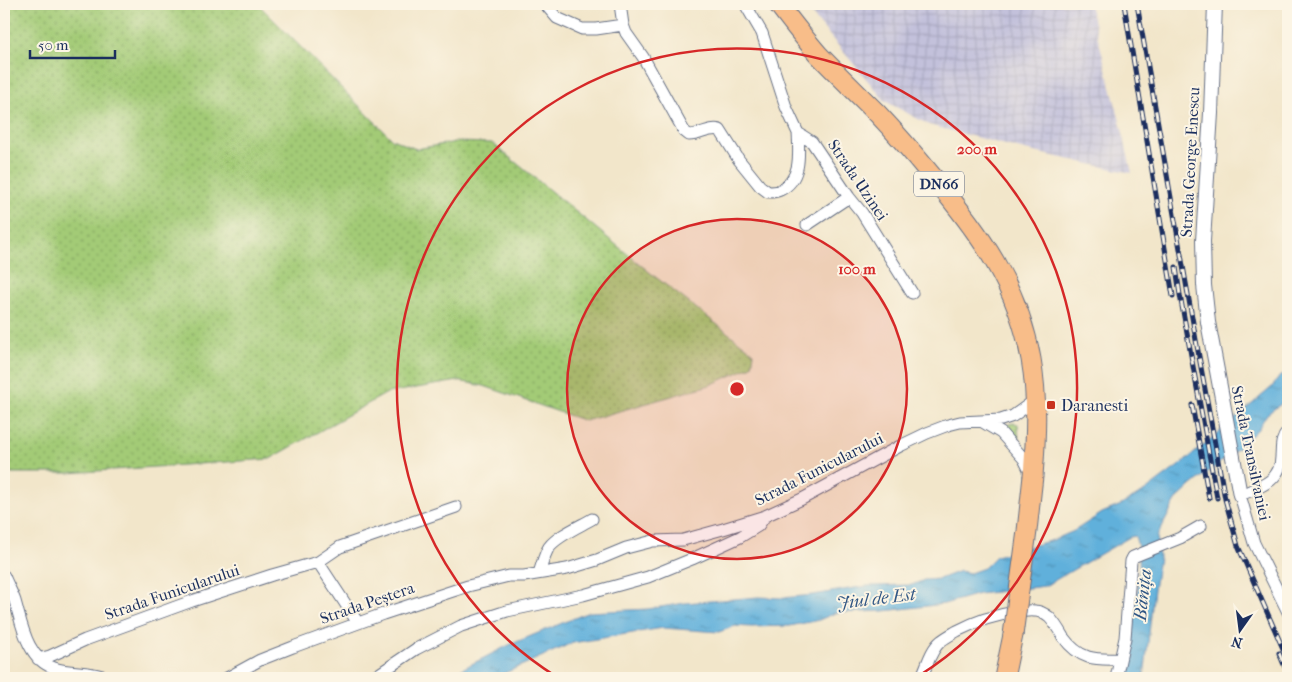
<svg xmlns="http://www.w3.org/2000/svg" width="1292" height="682" font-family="'IM FELL French Canon',serif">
<defs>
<pattern id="industrial-grid" width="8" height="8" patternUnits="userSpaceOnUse" patternTransform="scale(1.25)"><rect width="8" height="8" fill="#c3c1db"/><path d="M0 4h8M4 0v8" fill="none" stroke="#a7a6be"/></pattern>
<pattern id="grass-dots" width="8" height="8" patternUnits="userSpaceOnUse" patternTransform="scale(1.25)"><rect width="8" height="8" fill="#a3cb76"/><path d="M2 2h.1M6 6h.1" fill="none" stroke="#84a564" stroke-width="1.8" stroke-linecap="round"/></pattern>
<pattern id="water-ripples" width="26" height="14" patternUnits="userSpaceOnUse" patternTransform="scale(1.25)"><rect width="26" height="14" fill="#60b0db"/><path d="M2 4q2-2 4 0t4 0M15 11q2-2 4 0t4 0" fill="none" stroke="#4e90b5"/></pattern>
</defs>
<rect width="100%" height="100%" fill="#fcf5e5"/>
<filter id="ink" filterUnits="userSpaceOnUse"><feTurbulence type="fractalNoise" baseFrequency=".02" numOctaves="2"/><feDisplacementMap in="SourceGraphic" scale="10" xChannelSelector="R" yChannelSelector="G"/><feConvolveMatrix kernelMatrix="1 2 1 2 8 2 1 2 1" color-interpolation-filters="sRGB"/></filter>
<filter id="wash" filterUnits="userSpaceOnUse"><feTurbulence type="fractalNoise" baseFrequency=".0096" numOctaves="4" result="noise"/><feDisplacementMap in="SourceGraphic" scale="20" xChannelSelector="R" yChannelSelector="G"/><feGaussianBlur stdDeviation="1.12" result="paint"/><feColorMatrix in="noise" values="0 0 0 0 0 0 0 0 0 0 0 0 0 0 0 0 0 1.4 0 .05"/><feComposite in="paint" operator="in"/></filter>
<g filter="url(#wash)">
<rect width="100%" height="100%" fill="#f2e6ca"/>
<path fill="url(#industrial-grid)" d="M803,4H1089L1122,129L1132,173L1025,150L929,125L885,101Z"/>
<path fill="url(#grass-dots)" stroke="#5f7d6a" d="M4,4H258L392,139L416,149L456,142L492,143L653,275L754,353L752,366L710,385L585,421L484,386L458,381L387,393L270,459L69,473H4Z
M1014,423L1018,424L1019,443C1013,438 1004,433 1009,424Z"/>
<path fill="url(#water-ripples)" stroke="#3e709c" d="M1288,371V399L1267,414L1258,429L1242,445L1192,485L1177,499L1165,521L1157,537L1159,558L1154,589L1144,678H1127C1132,651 1134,625 1137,597C1139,577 1142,556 1135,536L1130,537L1045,586L979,594L944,604L884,611L835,613L819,620L790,626L751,627L735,626L719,632L663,628L572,643L505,673L496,678H449L460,670L509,645L589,612L648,609L685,603L758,597L782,598L813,595L867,586L912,585L924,580L939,579L960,571L970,573L984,568L996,556L1053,540L1074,531L1102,513L1121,505L1145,491L1185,461L1272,387L1280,376Z"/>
</g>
<g filter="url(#ink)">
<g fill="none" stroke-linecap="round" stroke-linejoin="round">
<defs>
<path id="minor" d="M545,4L557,18L582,29H596L623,25
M620,4L623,25L626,33L643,57L684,131L689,135C700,135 710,127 720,130L739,160L760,186L768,192C772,192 777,192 780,190C802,180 799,153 798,133
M745,4L762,33L786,107L798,133L812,142L849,197L862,213L912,293
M807,225L849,197
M981,421L1001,433L1024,459L1032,475
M1288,431C1280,441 1282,446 1281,457C1281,482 1259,487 1240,495L1254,543L1288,612
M318,562L358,623
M539,573C542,565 544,555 549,547C557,536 580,526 592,519
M4,576C7,584 12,592 15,601C22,625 27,659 54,668C71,674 91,670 107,678
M38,659L50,656L85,640L192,601L272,575L318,562L340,547L456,507
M227,678L260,660L293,647L383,614L468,586L509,576H524L567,569L597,560L626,548L653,541L683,540L723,529L765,516L802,499L900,446L927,433L948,425L960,422L1001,420L1013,416L1035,400
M373,678L416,649L461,626L507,611L583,595L648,577L692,559L740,537L758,526L765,516
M921,678C927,667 930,650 941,641C946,637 952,634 957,631C976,621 995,615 1016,612C1022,612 1029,610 1035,611C1040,611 1045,614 1049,617C1055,623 1059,630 1063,637C1080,660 1094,660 1120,659
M1116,678L1125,638L1131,561L1133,557L1180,538L1201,526"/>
<path id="tertiary" d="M1215,4L1211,113L1203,241L1204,285L1208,322L1240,495"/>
<path id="primary" d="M778,4C791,21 804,38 818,54C837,74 857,93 877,113C896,133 914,154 932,176C979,232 1018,285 1031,359C1038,398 1036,437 1033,476
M1004,678L1013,635"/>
</defs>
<use href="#minor" stroke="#666f84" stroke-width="13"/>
<use href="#tertiary" stroke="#666f84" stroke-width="16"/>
<use href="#primary" stroke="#666f84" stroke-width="21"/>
<use href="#minor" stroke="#fff" stroke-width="11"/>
<use href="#tertiary" stroke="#fff" stroke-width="14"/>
<use href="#primary" stroke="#f8bd89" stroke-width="19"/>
<defs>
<path id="rail" d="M1124,4L1173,296
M1137,4L1196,340L1225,499L1238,546L1288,660
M1176,267L1180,295L1217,498
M1192,405L1209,498
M1279,653L1288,674"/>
</defs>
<use href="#rail" stroke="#1b2f5e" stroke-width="5"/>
<use href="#rail" stroke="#fcf5e5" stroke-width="3" stroke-dasharray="9" stroke-linecap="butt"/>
<defs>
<path id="primary-bridge" d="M1013,635L1027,531L1033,476"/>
</defs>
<use href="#primary-bridge" stroke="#666f84" stroke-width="21" stroke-linecap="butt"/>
<use href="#primary-bridge" stroke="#f8bd89" stroke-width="19"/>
</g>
</g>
<circle cx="737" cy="389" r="170" fill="#d62828" fill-opacity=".12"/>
<g fill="none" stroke="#d62828" stroke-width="2.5">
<circle cx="737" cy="389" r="170"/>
<path d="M557 677A340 340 0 1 1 917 677"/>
</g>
<rect fill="#c8321e" stroke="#fcf5e5" stroke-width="2" x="1046" y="400" width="10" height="10" rx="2.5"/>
<g text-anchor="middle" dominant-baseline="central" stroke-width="4" stroke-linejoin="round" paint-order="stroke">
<rect fill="#fcf5e5" stroke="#5e6a86" stroke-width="1" x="914" y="171.5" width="50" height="25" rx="4"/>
<g font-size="15" font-weight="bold" fill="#1b2f5e">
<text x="939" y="184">DN66</text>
</g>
<g font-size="16" fill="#1b2f5e" stroke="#fcf5e5">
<text transform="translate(1190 162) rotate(-87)">Strada George Enescu</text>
<text transform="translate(858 180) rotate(56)">Strada Uzinei</text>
<text transform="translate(1251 453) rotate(78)">Strada Transilvaniei</text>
<text transform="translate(819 469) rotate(-27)">Strada Funicularului</text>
<text transform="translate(172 592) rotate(-19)">Strada Funicularului</text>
<text transform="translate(367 603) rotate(-19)">Strada Peștera</text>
</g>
<g font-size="16" fill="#1b2f5e" stroke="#fcf5e5" text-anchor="start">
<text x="1061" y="405">Daranesti</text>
</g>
<g font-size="18" font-style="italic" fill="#305684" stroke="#fcf5e5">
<text transform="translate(1143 595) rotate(-84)">Bănița</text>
<text transform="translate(876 599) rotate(-7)">Jiul de Est</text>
</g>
</g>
<circle cx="737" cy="389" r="8" fill="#d62828" stroke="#fcf5e5" stroke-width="2.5"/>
<g font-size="15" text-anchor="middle" font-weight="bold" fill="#d62828" stroke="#fcf5e5" stroke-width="4" stroke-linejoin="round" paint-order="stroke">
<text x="977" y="154">200 m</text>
<text x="857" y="274">100 m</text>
</g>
<rect width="1292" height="682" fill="none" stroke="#fcf5e5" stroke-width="20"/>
<g transform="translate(1240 630) rotate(194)" stroke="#fcf5e5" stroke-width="4" paint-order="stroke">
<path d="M0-4L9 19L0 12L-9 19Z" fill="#1b2f5e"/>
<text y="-8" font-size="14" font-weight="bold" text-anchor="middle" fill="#1b2f5e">N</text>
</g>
<path d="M30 50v8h85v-8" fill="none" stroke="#1b2f5e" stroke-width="2.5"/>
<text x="38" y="50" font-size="15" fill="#1b2f5e" stroke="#fcf5e5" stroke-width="4" paint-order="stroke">50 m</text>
</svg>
